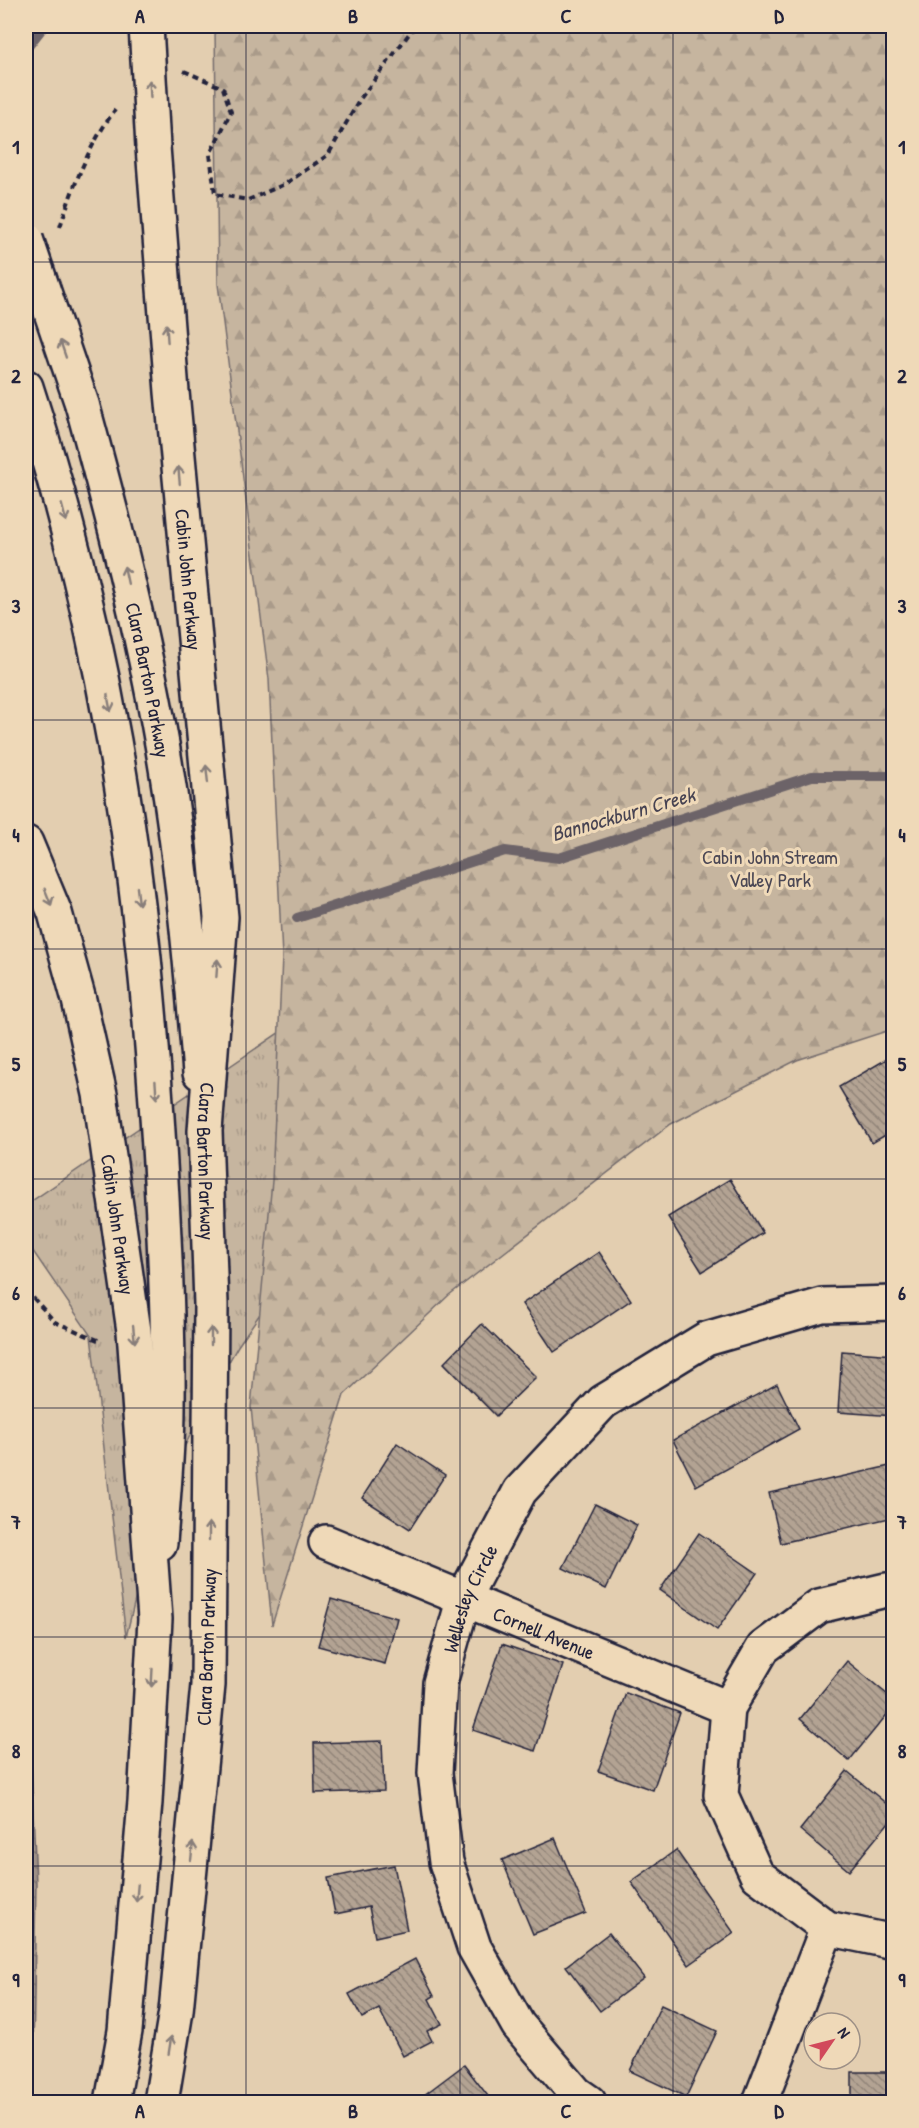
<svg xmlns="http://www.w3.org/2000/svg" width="919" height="2128" font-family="'Patrick Hand',sans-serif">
<defs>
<pattern id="grass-tufts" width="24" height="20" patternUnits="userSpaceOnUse" patternTransform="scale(1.5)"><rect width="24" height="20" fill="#c6b59f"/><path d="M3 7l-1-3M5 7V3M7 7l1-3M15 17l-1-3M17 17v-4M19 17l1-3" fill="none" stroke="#aa9b8a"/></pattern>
<pattern id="forest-firs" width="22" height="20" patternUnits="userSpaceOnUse" patternTransform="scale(1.5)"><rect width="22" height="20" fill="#c6b59f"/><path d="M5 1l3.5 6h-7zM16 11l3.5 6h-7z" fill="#aa9b8a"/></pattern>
<pattern id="water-waves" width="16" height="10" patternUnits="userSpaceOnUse" patternTransform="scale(1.5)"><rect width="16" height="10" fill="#9e9086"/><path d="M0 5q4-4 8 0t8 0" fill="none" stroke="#80756f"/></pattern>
<pattern id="building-back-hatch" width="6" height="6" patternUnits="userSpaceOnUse" patternTransform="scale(1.5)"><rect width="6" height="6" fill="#b3a393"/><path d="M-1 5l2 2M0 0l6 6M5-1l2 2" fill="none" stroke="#918479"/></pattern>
</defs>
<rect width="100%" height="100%" fill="#e3ceb0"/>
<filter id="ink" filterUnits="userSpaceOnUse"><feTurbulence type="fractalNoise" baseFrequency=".0167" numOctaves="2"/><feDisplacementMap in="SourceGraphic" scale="12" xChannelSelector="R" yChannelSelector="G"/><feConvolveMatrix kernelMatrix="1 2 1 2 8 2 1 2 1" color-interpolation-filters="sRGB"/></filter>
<g filter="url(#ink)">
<path fill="url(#grass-tufts)" stroke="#746c6d" stroke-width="1.5" d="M446,919L277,1289L238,1346L204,1406L174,1469L151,1534L126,1637L91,1336L26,1241V1205Z"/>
<path fill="url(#forest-firs)" stroke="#746c6d" stroke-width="1.5" d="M215,26H894L893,1029L797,1060L671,1124L449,1295L344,1395L272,1625L251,1407L272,1181L282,957L269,679L218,284Z"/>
<path fill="url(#water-waves)" stroke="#6c6468" stroke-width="1.5" d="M26,1683L29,1711L36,1883L33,2055L26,2094Z"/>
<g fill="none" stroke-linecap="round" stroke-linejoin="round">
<path stroke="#6c6468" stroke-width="10" d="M26,49L44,26
M297,918L505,851L559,858L812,776H894"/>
</g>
<path fill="url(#building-back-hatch)" stroke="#22223b" stroke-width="1.5" d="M890,1057L894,1063V1130L872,1143L839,1087Z
M730,1179L763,1233L702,1272L668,1217Z
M599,1252L631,1300L554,1352L522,1304Z
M482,1324L536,1377L496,1416L444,1363Z
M842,1351L894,1355V1416L838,1412Z
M777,1384L799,1429L696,1486L673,1440Z
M397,1443L445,1475L410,1529L362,1498Z
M894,1465V1517L781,1543L769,1493Z
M595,1504L637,1525L606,1589L563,1568Z
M699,1533L757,1573L717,1630L660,1590Z
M331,1599L397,1618L385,1664L318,1646Z
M502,1644L563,1665L535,1751L473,1730Z
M847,1661L894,1700V1706L849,1761L800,1719Z
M626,1693L680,1713L653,1790L598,1771Z
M382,1741L384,1791L315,1793L314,1743Z
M847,1771L894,1810V1816L849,1871L800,1830Z
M555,1838L586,1913L533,1934L502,1860Z
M676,1850L734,1933L689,1965L631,1882Z
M394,1865L407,1930L375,1937L369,1907L335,1914L328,1878Z
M609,1933L644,1978L600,2011L566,1966Z
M415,1959L434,1996L429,1999L442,2024L427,2031L432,2041L403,2056L379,2009L362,2018L349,1994Z
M661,2005L717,2031L686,2097L630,2071Z
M464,2065L491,2100L487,2102H430L424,2095Z
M852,2072H894V2102H852Z"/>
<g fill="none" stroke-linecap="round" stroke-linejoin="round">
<defs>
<g id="street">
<path id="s1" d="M326,1542L728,1708"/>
<path d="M894,1591L886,1590L819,1606L763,1648L728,1708L721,1795L757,1875L827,1928L894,1942"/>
<path id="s2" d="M589,2102L576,2093L518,2025L474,1947L446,1862L435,1773L440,1683L464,1597L520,1491L603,1402L706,1339L822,1305L894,1303"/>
<path d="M760,2102L827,1928"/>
</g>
<g id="primary">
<path d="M26,387C103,624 140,854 156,1102C163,1203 169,1306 168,1408C168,1452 163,1498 160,1543"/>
<path id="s3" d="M82,404C113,517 142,629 162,744C181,853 191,963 200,1073"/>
</g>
<g id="highway">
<path id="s4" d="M153,147L172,392L221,917L205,1131L211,1304L208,1685L176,2011L161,2102"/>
<path id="s5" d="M26,843L55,913L79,1000L100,1094L134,1331L155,1619L145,1802L125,2031L112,2102"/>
</g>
</defs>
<use href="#street" stroke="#22223b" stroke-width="38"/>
<use href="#primary" stroke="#22223b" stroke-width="38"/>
<use href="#highway" stroke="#22223b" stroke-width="38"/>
<path stroke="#22223b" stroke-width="4" stroke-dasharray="6 4.5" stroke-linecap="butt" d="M184,71L223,88L231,112L210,154L215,194L248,200L285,184L328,155L360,99L415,26
M60,227C74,184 89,145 115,110
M26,1290L55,1322L100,1341"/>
<use href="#street" stroke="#efd9b8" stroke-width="33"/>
<use href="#primary" stroke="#efd9b8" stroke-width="33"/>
<use href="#highway" stroke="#efd9b8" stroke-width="33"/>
<defs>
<path id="primary-bridge" d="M26,239L82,404"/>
<path id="highway-bridge" d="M146,26L153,147"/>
</defs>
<use href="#primary-bridge" stroke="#22223b" stroke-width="38" stroke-linecap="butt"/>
<use href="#highway-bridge" stroke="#22223b" stroke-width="38" stroke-linecap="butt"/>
<use href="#primary-bridge" stroke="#efd9b8" stroke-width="33"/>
<use href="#highway-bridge" stroke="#efd9b8" stroke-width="33"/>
</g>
<defs><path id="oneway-shaft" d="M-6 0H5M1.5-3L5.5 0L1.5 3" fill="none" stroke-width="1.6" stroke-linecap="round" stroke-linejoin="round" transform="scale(1.5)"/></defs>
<g stroke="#887e7a">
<use href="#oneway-shaft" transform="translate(150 89) rotate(-93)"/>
<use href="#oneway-shaft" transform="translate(167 333) rotate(-94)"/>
<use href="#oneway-shaft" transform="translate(63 349) rotate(-109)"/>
<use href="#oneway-shaft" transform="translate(179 475) rotate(-95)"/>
<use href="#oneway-shaft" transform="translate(64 513) rotate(75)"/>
<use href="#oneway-shaft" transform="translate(126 575) rotate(-102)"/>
<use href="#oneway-shaft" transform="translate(109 703) rotate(79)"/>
<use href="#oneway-shaft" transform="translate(207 774) rotate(-96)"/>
<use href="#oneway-shaft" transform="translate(138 896) rotate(83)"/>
<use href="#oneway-shaft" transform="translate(48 897) rotate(68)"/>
<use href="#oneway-shaft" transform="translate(217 968) rotate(-86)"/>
<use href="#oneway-shaft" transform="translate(156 1090) rotate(86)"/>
<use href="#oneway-shaft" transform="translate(134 1334) rotate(84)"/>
<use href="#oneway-shaft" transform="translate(211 1336) rotate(-90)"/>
<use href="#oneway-shaft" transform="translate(209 1531) rotate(-90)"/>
<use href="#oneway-shaft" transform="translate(152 1678) rotate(93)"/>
<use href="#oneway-shaft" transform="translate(192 1851) rotate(-84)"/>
<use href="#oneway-shaft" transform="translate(137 1893) rotate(95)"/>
<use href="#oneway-shaft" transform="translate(170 2045) rotate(-81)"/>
</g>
</g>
<path fill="none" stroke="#22223b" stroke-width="1.5" stroke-opacity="0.55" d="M246,26V2102M460,26V2102M673,26V2102M26,262H894M26,491H894M26,720H894M26,949H894M26,1179H894M26,1408H894M26,1637H894M26,1866H894"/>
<g text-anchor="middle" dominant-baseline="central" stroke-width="6" stroke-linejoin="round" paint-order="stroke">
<g font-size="20" fill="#22223b" stroke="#efd9b8">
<text stroke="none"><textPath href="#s4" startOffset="434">Cabin John Parkway</textPath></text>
<text stroke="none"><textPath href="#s3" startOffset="284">Clara Barton Parkway</textPath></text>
<text stroke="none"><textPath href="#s4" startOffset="1018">Clara Barton Parkway</textPath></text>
<text stroke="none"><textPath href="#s5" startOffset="394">Cabin John Parkway</textPath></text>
<text stroke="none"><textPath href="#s2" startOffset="554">Wellesley Circle</textPath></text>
<text stroke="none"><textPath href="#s1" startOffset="236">Cornell Avenue</textPath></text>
<text transform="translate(206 1647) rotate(-88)">Clara Barton Parkway</text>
</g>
<g font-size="20" fill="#4b4754" stroke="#efd9b8">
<text x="770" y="856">Cabin John Stream<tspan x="770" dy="23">Valley Park</tspan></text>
</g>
<g font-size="21" font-style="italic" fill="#474352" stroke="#efd9b8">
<text transform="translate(623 814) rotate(-16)">Bannockburn Creek</text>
</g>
</g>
<rect width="919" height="2128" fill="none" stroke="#efd9b8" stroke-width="66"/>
<g transform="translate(832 2041) rotate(55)"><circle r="28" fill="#efd9b8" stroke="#9d9086" stroke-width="1.5"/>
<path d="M0-4.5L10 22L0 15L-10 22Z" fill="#d1495b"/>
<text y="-9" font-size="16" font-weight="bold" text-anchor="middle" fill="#22223b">N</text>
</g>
<rect x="33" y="33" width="853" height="2062" fill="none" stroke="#22223b" stroke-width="2"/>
<g font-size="20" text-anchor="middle" font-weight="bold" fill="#22223b">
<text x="140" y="23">A</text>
<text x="353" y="23">B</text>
<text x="566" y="23">C</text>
<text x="779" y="23">D</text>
<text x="16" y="154">1</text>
<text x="902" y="154">1</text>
<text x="16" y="383">2</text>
<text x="902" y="383">2</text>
<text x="16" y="613">3</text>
<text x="902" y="613">3</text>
<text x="16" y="842">4</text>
<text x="902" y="842">4</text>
<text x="16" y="1071">5</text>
<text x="902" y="1071">5</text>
<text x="16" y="1300">6</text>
<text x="902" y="1300">6</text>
<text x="16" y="1529">7</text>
<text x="902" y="1529">7</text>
<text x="16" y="1758">8</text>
<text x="902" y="1758">8</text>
<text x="16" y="1987">9</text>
<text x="902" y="1987">9</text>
<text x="140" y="2118">A</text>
<text x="353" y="2118">B</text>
<text x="566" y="2118">C</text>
<text x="779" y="2118">D</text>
</g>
</svg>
